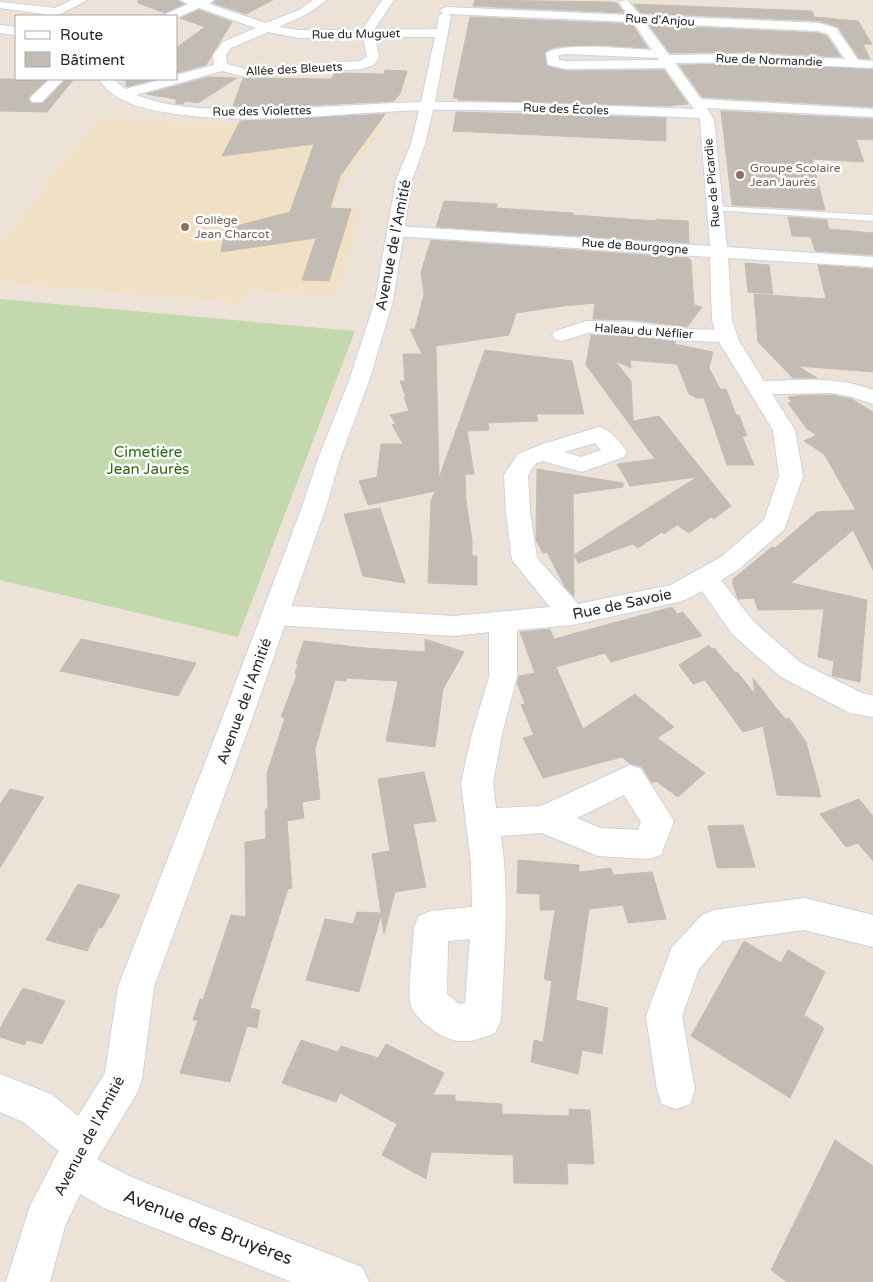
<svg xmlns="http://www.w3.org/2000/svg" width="873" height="1282" font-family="'Varela Round',sans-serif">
<rect width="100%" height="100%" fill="#ece2d8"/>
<path fill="#f0e0c5" d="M96,119H128L130,121L385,126L340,186L334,208L362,209L338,297L250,290L240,303L0,282V245Z"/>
<path fill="#c4d8ad" d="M0,299L355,331L238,637L0,580Z"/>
<path fill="#c3bcb5" stroke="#c7beb2" d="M138,0H178L184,4L165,13L138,3Z
M216,0H273L246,14L213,3Z
M475,0L611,2L617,3L624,13L473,6Z
M633,4L812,11L814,17L858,21L872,44H863L870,59L859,58L838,27L820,21L641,13Z
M199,10L232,22L206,65L176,73V48L205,27L180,18Z
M470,17L632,24L648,48L596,45L564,46L552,48L545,52L546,65L566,71L664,70L688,104L666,106L458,100L459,98H453Z
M649,25L818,33L827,36L841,57L750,52L670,53Z
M750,64L873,69V107L702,97L679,65Z
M385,70L407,71L400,94L394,101L281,107L233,106L243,78L331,79L335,73L384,74Z
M209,77L237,78L198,103L185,101L183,104H176V99L146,94Z
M0,79H48L28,98L32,104L43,103L66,79H74L47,112L0,111Z
M126,79H157L126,87Z
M721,111L873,119V140L856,139L864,162L812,159L825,210L732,205Z
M456,112L666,118V141L453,131Z
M385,114L340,176L330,208L351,209L329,281L302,280L316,238L221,252L225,229L290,212L314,144L222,156L240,121Z
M444,201L497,204L496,208L573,213V215L656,221V219L688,221L689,243L436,227Z
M788,217L827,220L829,229L873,233V255L815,251L811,237L792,236Z
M431,240L689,258L691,261L694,305L702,307L687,327L634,320L593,319L595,303L563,306L516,313L509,335L436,346L439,478L485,350L572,361L584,414H536L538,421L488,423L489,430L467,431L474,474H465L466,501L472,540V556H477V585L428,583L431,501L435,491L368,505L359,481L377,477L381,444H403L392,425L396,424L390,415L409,411L404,397H406L400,381H405L403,354H422L410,329H415L424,294L421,272Z
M745,263L769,265L773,294L748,292Z
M818,265L873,269V372L798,366L817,378H793L758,342L754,294L826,299Z
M591,335L634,336L676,342L674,344L713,352L709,368L720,389H726L736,415H739L747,436H742L754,465H727L704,398H697L689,394L677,364L630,360L631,368L615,361L631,381L633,421L659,416L731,506L714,519L711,517L689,533L677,525L664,534L662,532L638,548L633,544L578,563L574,555L697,477L630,486L617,464L655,459L586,365Z
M805,395H832L852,399L873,412V570L853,530L791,583L867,600L860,682L832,676L834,661L818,657L824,609L758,610L754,598L738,599L733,585V579L772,547L775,548L817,512L856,510L824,454L804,441L817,435L807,429L788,403L792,402L788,397Z
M537,469L623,483V487L573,494L574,597L565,587L547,552L543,553L536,540Z
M380,508L405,583L363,576L344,514Z
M672,607L677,614L683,612L702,636L611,662L605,653L556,667L583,729L635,694L674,727L657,738L705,773L678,797L656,781L653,783L651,782L642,767L629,763L622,757L543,778L523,738L534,735L521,705L525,704L517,683L519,676L535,673L520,632L550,629L554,639Z
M81,639L196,663L178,696L60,671Z
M425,639L464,652L443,689L435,747L386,741L398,681L346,678V681L335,680L315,749L320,799L302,802L304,818L287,821L292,888L288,889L250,1008L260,1010L257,1028L247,1026L230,1082L180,1073L198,1020H193L200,999L203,1000L231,915L246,917L245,842L266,839L265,809H268L267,773L285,718L281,717L297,675L295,674L298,664H296L304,641L365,648L425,652Z
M709,645L712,649L714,648L735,672H737L755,694L753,678L785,719L789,718L806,742L821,797L777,795L763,726L743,732L705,680L693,684L679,665Z
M424,772L436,821L413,824L426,887L395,892L384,934L381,915L359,992L306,980L325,919L353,924L357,912L381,913L372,854L390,851L378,779Z
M10,789L44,797L0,868V804Z
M859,799L873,816V861L858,843L846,847L820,814Z
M743,825L755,867L717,868L708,826Z
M518,860L579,865V872L611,868L613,875L652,872L666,919L628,923L623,905L589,909L576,1000L608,1008L602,1054L582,1050L578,1074L531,1062L534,1040L543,1042L552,981L544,979L555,910H540V894L517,893Z
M78,884L120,895L102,928L99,927L87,951L46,940Z
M744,941L781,963L788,950L825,972L804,1015L824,1028L790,1098L691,1036Z
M23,988L65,1001L42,1044L27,1040L24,1045L0,1037V1028Z
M301,1040L338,1052L341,1046L378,1058L386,1044L444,1073L433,1095H455V1101L502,1104V1114L569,1116V1109L590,1110L594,1164L567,1163L568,1184L514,1183L513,1155L431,1152L426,1179L382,1155L397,1124L340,1093L336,1102L282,1083Z
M835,1140L873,1166V1282H787L771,1270Z"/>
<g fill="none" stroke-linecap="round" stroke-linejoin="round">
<defs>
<path id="service" d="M712,206L873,215V221L715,210L711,208Z"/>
<path id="minor" d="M72,0H87L57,16H42L44,14L0,8V2L55,8Z
M180,0H214L209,4L266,23L299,10L313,0H327L307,14L279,27L299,30H362L382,0H394L374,30L437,29L439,16L443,13L440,10L446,7L628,15L619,3L621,1L627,0L640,15L819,23L836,28L858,60L873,61V67L869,68L750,62L675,63L701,99L873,109V117L707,108L714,120L727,247L873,257V267L728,258L732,320L739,341L764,381C801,380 838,376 873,390V404L852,397L832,393L772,394L795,430L803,476L784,530L739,569L721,580L753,621L801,663L864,694L873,695V717L850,713L781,677L733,635L702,591L687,599L678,602L572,625L517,630V677L502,734L493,783L496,808L541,806L630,765L641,769L674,821L661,855L649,859L598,856L542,833L501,836C510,897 504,958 501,1020L495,1033C464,1046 450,1044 424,1023C418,1017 411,1010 410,1001C408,981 413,948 414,927L419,916L431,911L472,907L471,862L461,783L472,734L489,677V632L454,636L275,625L266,622L262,615L266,608L275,605L454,616L550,607L512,560L506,512L504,475L518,454L543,444L599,427C611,430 620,442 627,452L624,457L582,472L542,461L535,464L528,475L530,512L537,558L578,604L671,585L721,557L764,520L779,476L773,430L719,342L673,340L634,334L588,333L562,341L555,339L552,335L555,331L587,321L634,322L673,328L715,330L712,320L710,257L396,236L390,235L387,231L390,227L396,226L710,246L700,120L699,118C608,114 517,109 426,110C343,112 259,126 176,114C149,110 114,104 99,79H113L125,89L164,79H176V75L214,65L213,55L223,42L256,28L199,8L176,18L164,16L166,14L188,4ZM449,14L633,22L652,50C633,49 556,41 546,54L548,65L566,69L665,68L694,109L530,103L435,102L451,16ZM645,23L818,31L828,34L845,59L750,54L669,55ZM268,32L299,38L363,37L367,57L360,61L246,69L227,64L226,55L231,48ZM375,37H435L421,102C359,104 296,110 234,109C201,109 166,107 136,95L222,71L246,77L362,69L374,65L379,57ZM565,54L658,58V60L566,61L559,60V55ZM595,443L601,450L581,457L564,452ZM624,795L641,822L638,830L600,828L577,818ZM470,939L465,1003L459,1004L447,994L448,941Z
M0,25L16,27V35L0,33Z
M50,79H64L42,102H32L30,99L32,96Z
M804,898L873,915V947L804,930L723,941L699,969L682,1016L695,1090L690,1104L676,1109L662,1104L657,1090L646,1016L672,947L702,915L714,910Z
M0,1074L51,1094L97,1131L103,1145L97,1159L131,1177L362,1267L369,1282H292L104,1208L58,1181L52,1167L60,1152L23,1122L0,1112Z"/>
<path id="tertiary" d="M427,102L434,106L425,144L412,180L393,301L369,381L340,459L326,507L252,719L154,987L142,1079L137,1093L97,1159L65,1226L50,1282H6L30,1206L69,1131L105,1073L118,987L222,719L302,507L318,459L349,381L375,301L396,180L411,144L420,106Z"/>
</defs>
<use href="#service" stroke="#cdd2e3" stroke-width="2"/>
<use href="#minor" stroke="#cdd2e3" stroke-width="2"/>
<use href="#tertiary" stroke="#cdd2e3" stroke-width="2"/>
<use href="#service" fill="#fff" fill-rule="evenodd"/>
<use href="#minor" fill="#fff" fill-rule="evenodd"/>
<use href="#tertiary" fill="#fff" fill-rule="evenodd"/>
</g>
<g fill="#8d6e63" stroke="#fff" stroke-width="2">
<circle cx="740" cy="175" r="5"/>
<circle cx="185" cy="227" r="5"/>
</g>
<g text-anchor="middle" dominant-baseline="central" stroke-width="5" stroke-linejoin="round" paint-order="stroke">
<g font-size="12" fill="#282828" stroke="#fff">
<text transform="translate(660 20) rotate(3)">Rue d'Anjou</text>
<text transform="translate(356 34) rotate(-1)">Rue du Muguet</text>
<text transform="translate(769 60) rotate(2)">Rue de Normandie</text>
<text transform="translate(294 69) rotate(-3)">Allée des Bleuets</text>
<text transform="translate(566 109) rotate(2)">Rue des Écoles</text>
<text transform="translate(262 111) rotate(-1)">Rue des Violettes</text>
<text transform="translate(712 183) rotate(-95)">Rue de Picardie</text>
<text transform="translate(635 246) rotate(4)">Rue de Bourgogne</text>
<text transform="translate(644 331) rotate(4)">Haleau du Néflier</text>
</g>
<g font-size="12" fill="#785e54" stroke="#fff" text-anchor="start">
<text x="750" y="168">Groupe Scolaire<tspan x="750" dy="14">Jean Jaurès</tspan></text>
<text x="195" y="220">Collège<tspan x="195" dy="14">Jean Charcot</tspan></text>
</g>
<g font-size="15" fill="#282828" stroke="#fff">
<text transform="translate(393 245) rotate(-79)">Avenue de l'Amitié</text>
<text transform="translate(622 604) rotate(-12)">Rue de Savoie</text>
<text transform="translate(244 701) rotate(-70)">Avenue de l'Amitié</text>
<text transform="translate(89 1136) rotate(-62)">Avenue de l'Amitié</text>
</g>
<g font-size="15" fill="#2a6b12" stroke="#fff">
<text x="148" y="452">Cimetière<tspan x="148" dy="17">Jean Jaurès</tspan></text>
</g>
<g font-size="18" fill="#282828" stroke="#fff">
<text transform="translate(208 1227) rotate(21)">Avenue des Bruyères</text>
</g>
</g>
<rect x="15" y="15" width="162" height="65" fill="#ffffff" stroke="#a9a9a9"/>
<rect x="25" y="31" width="25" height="8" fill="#ffffff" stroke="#a9a9a9"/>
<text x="60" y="40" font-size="15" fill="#282828">Route</text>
<rect x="25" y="52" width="25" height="15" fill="#c3bcb5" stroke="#a9a9a9"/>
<text x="60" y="65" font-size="15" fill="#282828">Bâtiment</text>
</svg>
